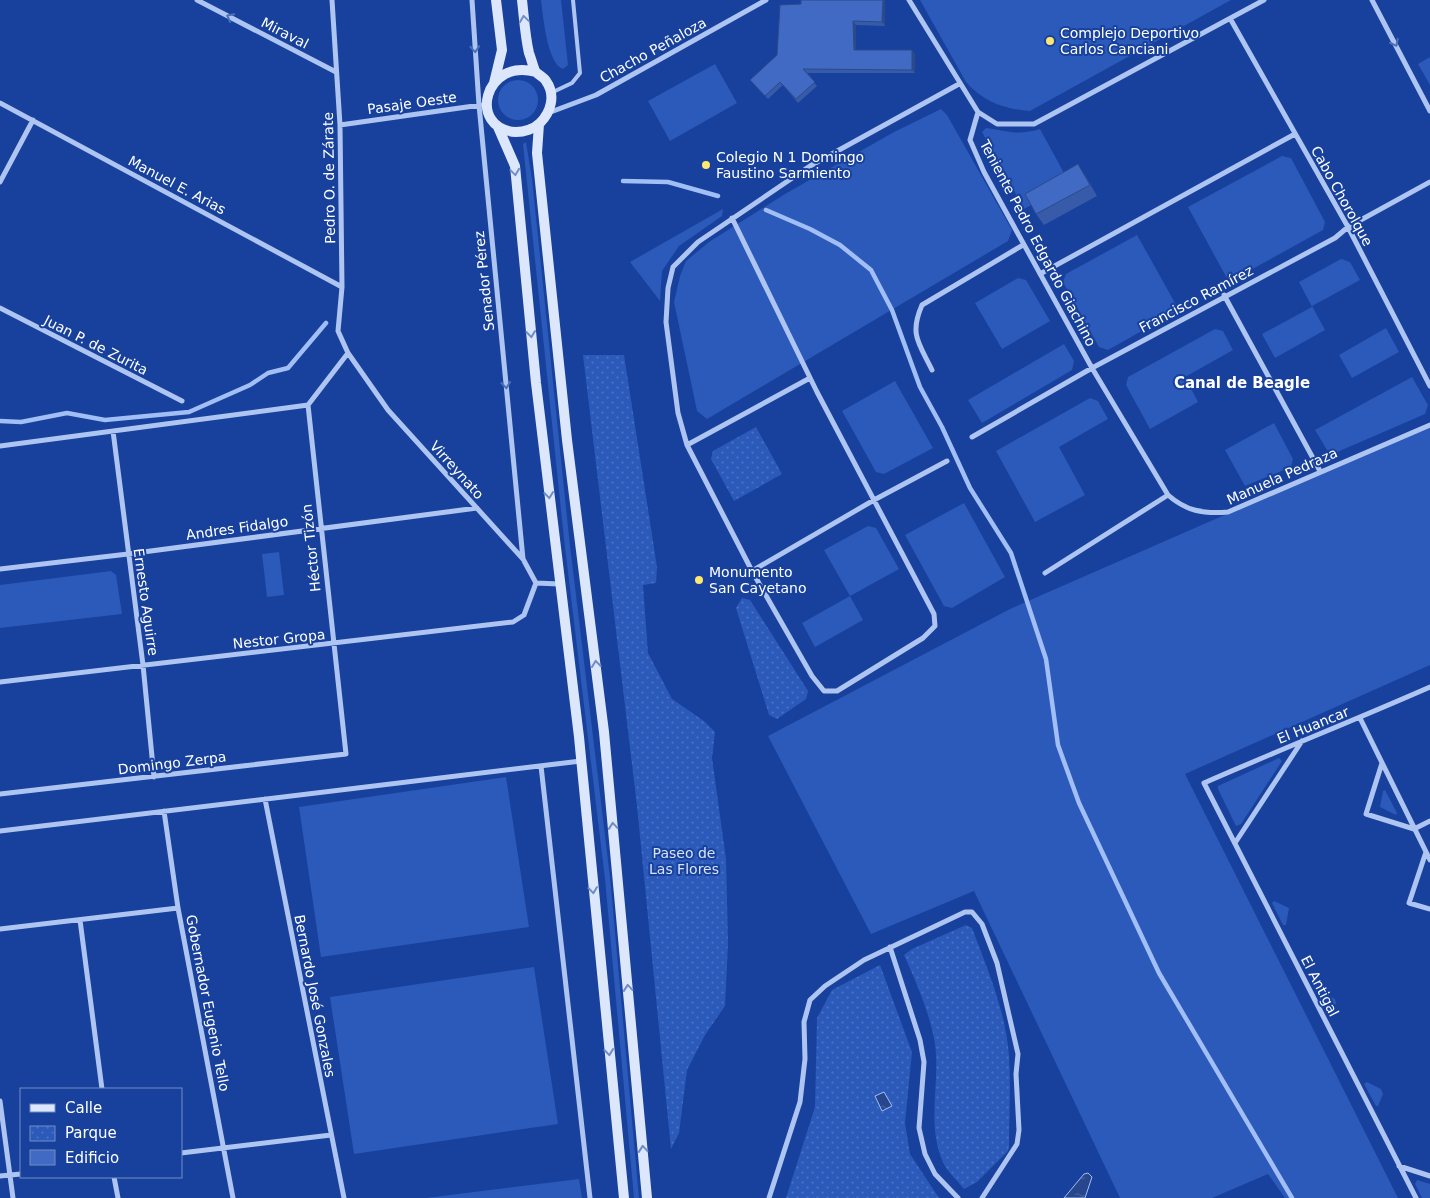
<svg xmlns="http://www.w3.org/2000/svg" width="1430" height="1198" font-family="'DejaVu Sans',sans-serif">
<defs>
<pattern id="park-dots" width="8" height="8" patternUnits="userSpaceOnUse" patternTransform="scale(1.25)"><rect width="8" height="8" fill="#2b5aba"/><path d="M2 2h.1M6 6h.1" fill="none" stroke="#4b73c4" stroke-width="1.8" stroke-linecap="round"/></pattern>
<pattern id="water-ripples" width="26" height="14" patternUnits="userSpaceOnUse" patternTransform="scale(1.25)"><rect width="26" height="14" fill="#27468b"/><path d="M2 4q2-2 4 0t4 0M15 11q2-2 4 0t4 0" fill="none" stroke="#47629c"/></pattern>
</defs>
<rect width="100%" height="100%" fill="#17419c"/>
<path fill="#2b5aba" d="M541,0H561L568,65L563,69C547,64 543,15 541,0Z
M920,0H1231L1030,111C1004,109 984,102 966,82Z
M1430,57V85L1418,64Z
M715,64L737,103L670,141L648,101Z
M498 100a20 20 0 1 1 40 0a20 20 0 1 1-40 0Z
M941,109L947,115L1012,230L1008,241L707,419L697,411L674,302L680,276L686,261L709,242L785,194L894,132Z
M986,128C1010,131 1015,136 1040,129L1070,184L1024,209L982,132Z
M526,142L532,179L569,537L610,877L639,1198H634L605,879L564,539L523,144Z
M1282,156L1291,158L1325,222L1323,230L1229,282L1188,207Z
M723,209L722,216L679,246L662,271L660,301L630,262Z
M1137,235L1179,310L1108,350L1099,347L1063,282L1066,274Z
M1341,259L1350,262L1360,280L1312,306L1325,330L1275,358L1262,334L1312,307L1299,282Z
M1018,278L1026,280L1050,321L1002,349L975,303Z
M1386,328L1399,352L1352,378L1339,355Z
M1215,329L1223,331L1233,350L1185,377L1198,402L1150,429L1126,385L1128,377Z
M1064,344L1074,361L1072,370L982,423L968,400Z
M1412,377L1428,405L1425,414L1335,453L1327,450L1315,430Z
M895,381L933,448L884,474L876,472L842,411Z
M1090,398L1098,401L1108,419L1059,447L1085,495L1035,522L996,451Z
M1274,423L1293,459L1291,467L1245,486L1225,450Z
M1430,425V665L1185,774L1398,1198H1285L1268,1174L1212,1198H1120L974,891L871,934L768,736L1010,609Z
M964,503L1005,577L952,608L944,606L905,535Z
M868,526L876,528L899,569L850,596L863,620L815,647L802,623L850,596L824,550Z
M279,552L284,595L267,597L262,554Z
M111,571L116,575L122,614L0,628V585Z
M1279,758L1282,761L1241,824L1236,826L1218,789V786Z
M506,777L529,927L321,957L299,807Z
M1385,790L1397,813L1396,815L1380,807L1383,791Z
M1274,901L1289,908L1286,925H1283L1272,903Z
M534,967L558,1124L354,1154L330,997Z
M1320,991L1335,999L1336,1003L1331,1015H1329L1318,993Z
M1367,1082L1381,1089L1383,1094L1378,1106H1376L1364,1084Z
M579,1179L582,1198H426Z
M1417,1180L1430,1184V1198H1422L1415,1184Z"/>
<path fill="url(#park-dots)" d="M583,355H624L657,567L656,583L643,585L648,653L672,699L704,721L715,732L712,758L726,859L728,943L725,1006L705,1035L687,1070L679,1133L671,1149L637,806Z
M756,427L782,474L734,501L711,459L713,451Z
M742,598L750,600L808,691L806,699L777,719L769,715L736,608Z
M966,925L972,928C987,968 1006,1012 1009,1056C1011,1086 1009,1117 1009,1147L1008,1151L977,1182L964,1189C958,1181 947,1172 943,1162C925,1122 942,1079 934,1038C928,1009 916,982 904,955L912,949Z
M880,965L912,1052L905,1123L910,1154L939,1198H786L815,1107L817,1018L832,990Z"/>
<path fill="url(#water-ripples)" stroke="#a1bef5" d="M884,1092L892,1106L882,1111L875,1096Z
M1088,1173L1092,1177L1085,1198H1064L1084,1174Z"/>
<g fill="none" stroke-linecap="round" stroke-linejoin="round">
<path stroke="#a1bef5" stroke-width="4.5" d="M623,181L668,182L718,196
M766,210L810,229L840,245L871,270L892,310L920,387L942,427L970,488L1011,553L1046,659L1058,745L1079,803L1159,973L1292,1198
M0,421L21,422L67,413L105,420L189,412L250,385L268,373L288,368L326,323"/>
<path stroke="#aec5f2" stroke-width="4" d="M553,92L572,83L580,73L573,0"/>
<path stroke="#aec5f2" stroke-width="5" d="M197,0L336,72
M332,0L340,125L342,287L338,331L348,353L388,410L523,559L536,583L559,584
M472,0L479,105L523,559
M909,0L978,112L997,124H1034L1264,0
M1372,0L1430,111
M1231,20L1348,227L1430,386
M0,103L342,287
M978,112L970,140L984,172L1092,368L1168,495C1186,511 1203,514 1228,512L1430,425
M548,113L596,95L766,0
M340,125L481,105
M0,182L33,120
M732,218L817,392L934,614L935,626L923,638L837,691H824L812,676L752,571L687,445L678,413L666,322L668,288L673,267L698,242L810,166L959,84
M1040,274L1295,134
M1224,295L1320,471
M0,308L182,401
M932,370C919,343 909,335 922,305L1023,245
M113,431L143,665L154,777
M972,437L1092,368L1335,238L1348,227L1430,182
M687,445L810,378
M0,446L308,405
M0,569L128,554L477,508
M752,571L874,500L947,461
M1045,573L1168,495
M0,682L513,622L524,615L536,583
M1360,718L1430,860
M1382,763L1366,814L1414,829L1430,821
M541,766L590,1198
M0,794L346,754L308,405L348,353
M265,799L344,1198
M164,811L178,908L233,1198
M0,831L581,761
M1235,843L1302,741
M1426,852L1409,903L1430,909
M80,920L102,1089
M0,929L178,908
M890,947L920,1040L924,1062L919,1128L925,1154L935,1174L958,1198
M0,1101L13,1198
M181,1153L331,1135
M1399,1166L1430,1176
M0,1176L21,1174
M114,1177L118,1198
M769,1198L800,1102L805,1059L804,1022L810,1000L825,986L864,960L965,912H972L982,924L997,963L1018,1054L1016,1074L1019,1130L1017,1144L982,1198
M1416,1198L1204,783C1279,750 1355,720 1430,687"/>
<path stroke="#dde7fc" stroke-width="10" d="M522,0C524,17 525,36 529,53C531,58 533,66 535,71C538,75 544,77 546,81C556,95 551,112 540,123C534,129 524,132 516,132C467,129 484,57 536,72
M494,83L502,50L496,0
M539,124L537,153L567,440L604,732L647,1198
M498,127L515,166L536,383L579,737L624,1198"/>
</g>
<path fill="#375ba8" d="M801,0H884L885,2V26L856,25V50L915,54V73H806L817,86L798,103L783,85L768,99L750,80L777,55L801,4Z
M1085,175L1097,196L1044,225L1036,214Z"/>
<path fill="#2d4a88" d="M883,0H884L885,2V26L882,22Z
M853,21L856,25V53L854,50Z
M912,50L915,54V73L912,70Z"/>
<path fill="#406ac3" stroke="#2d4a88" d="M801,0H883L882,22L853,21L854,50H912V70L803,69L815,82L796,99L780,82L765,96L750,80L777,55L780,5L801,4Z
M1078,164L1090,185L1036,214L1025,194Z"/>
<defs><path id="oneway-chevron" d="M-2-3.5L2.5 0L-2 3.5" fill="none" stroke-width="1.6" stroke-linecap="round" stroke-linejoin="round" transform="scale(1.25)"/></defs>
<g stroke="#4c6fba">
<use href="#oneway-chevron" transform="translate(230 17) rotate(-153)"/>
<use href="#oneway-chevron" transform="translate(1395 43) rotate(63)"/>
<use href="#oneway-chevron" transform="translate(475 49) rotate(86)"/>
<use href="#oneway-chevron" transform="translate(506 385) rotate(84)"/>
</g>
<g stroke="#708cc7">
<use href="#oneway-chevron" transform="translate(524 19) rotate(-98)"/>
<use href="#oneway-chevron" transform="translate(515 172) rotate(82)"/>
<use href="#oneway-chevron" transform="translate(531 334) rotate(84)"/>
<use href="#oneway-chevron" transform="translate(549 495) rotate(83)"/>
<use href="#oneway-chevron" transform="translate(596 664) rotate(-97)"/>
<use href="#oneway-chevron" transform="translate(613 826) rotate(-95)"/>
<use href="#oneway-chevron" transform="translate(593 890) rotate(84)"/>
<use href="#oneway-chevron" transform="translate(628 988) rotate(-95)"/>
<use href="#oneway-chevron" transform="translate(609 1052) rotate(84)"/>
<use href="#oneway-chevron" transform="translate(643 1149) rotate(-95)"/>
</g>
<g fill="#ffe770" stroke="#17419c" stroke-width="2">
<circle cx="1050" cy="41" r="5"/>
<circle cx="706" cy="165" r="5"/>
<circle cx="699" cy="580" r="5"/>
</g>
<g text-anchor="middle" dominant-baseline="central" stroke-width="4" stroke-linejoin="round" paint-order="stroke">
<g font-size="14" fill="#fff" stroke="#17419c">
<text transform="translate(285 33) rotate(27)">Miraval</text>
<text transform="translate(653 50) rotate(-29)">Chacho Peñaloza</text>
<text transform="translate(412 103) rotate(-8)">Pasaje Oeste</text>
<text transform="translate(329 178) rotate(-91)">Pedro O. de Zárate</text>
<text transform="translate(177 185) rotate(28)">Manuel E. Arias</text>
<text transform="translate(1342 196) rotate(61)">Cabo Chorolque</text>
<text transform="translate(1038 243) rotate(62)">Teniente Pedro Edgardo Giachino</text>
<text transform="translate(484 281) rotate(-96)">Senador Pérez</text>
<text transform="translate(1196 299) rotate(-28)">Francisco Ramírez</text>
<text transform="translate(96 345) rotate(27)">Juan P. de Zurita</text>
<text transform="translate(457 470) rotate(48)">Virreynato</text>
<text transform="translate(1282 476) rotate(-24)">Manuela Pedraza</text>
<text transform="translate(237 528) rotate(-8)">Andres Fidalgo</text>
<text transform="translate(311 548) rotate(-96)">Héctor Tizón</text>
<text transform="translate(146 602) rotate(82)">Ernesto Aguirre</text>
<text transform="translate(279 639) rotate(-6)">Nestor Gropa</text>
<text transform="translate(1313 725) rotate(-22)">El Huancar</text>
<text transform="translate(172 763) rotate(-7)">Domingo Zerpa</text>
<text transform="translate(1320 986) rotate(63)">El Antigal</text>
<text transform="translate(315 996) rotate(79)">Bernardo José Gonzales</text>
<text transform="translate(208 1003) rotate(79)">Gobernador Eugenio Tello</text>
</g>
<g font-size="14" fill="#fff" stroke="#17419c" text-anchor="start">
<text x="1060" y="33">Complejo Deportivo<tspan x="1060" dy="16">Carlos Canciani</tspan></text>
<text x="716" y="157">Colegio N 1 Domingo<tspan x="716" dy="16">Faustino Sarmiento</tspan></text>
<text x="709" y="572">Monumento<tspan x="709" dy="16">San Cayetano</tspan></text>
</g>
<g font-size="14" fill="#d6e3fc" stroke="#17419c">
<text x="684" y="853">Paseo de<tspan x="684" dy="16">Las Flores</tspan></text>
</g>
<g font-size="15" font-weight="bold" fill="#fff" stroke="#17419c">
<text x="1242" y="383">Canal de Beagle</text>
</g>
</g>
<rect x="20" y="1088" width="162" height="90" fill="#17419c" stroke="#748dc4"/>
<rect x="30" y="1104" width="25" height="8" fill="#dde7fc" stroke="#748dc4"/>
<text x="65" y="1113" font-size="15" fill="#ffffff">Calle</text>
<rect x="30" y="1126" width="25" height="15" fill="url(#park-dots)" stroke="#748dc4"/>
<text x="65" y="1138" font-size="15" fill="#ffffff">Parque</text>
<rect x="30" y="1150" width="25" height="15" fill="#406ac3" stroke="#748dc4"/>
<text x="65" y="1163" font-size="15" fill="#ffffff">Edificio</text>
</svg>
